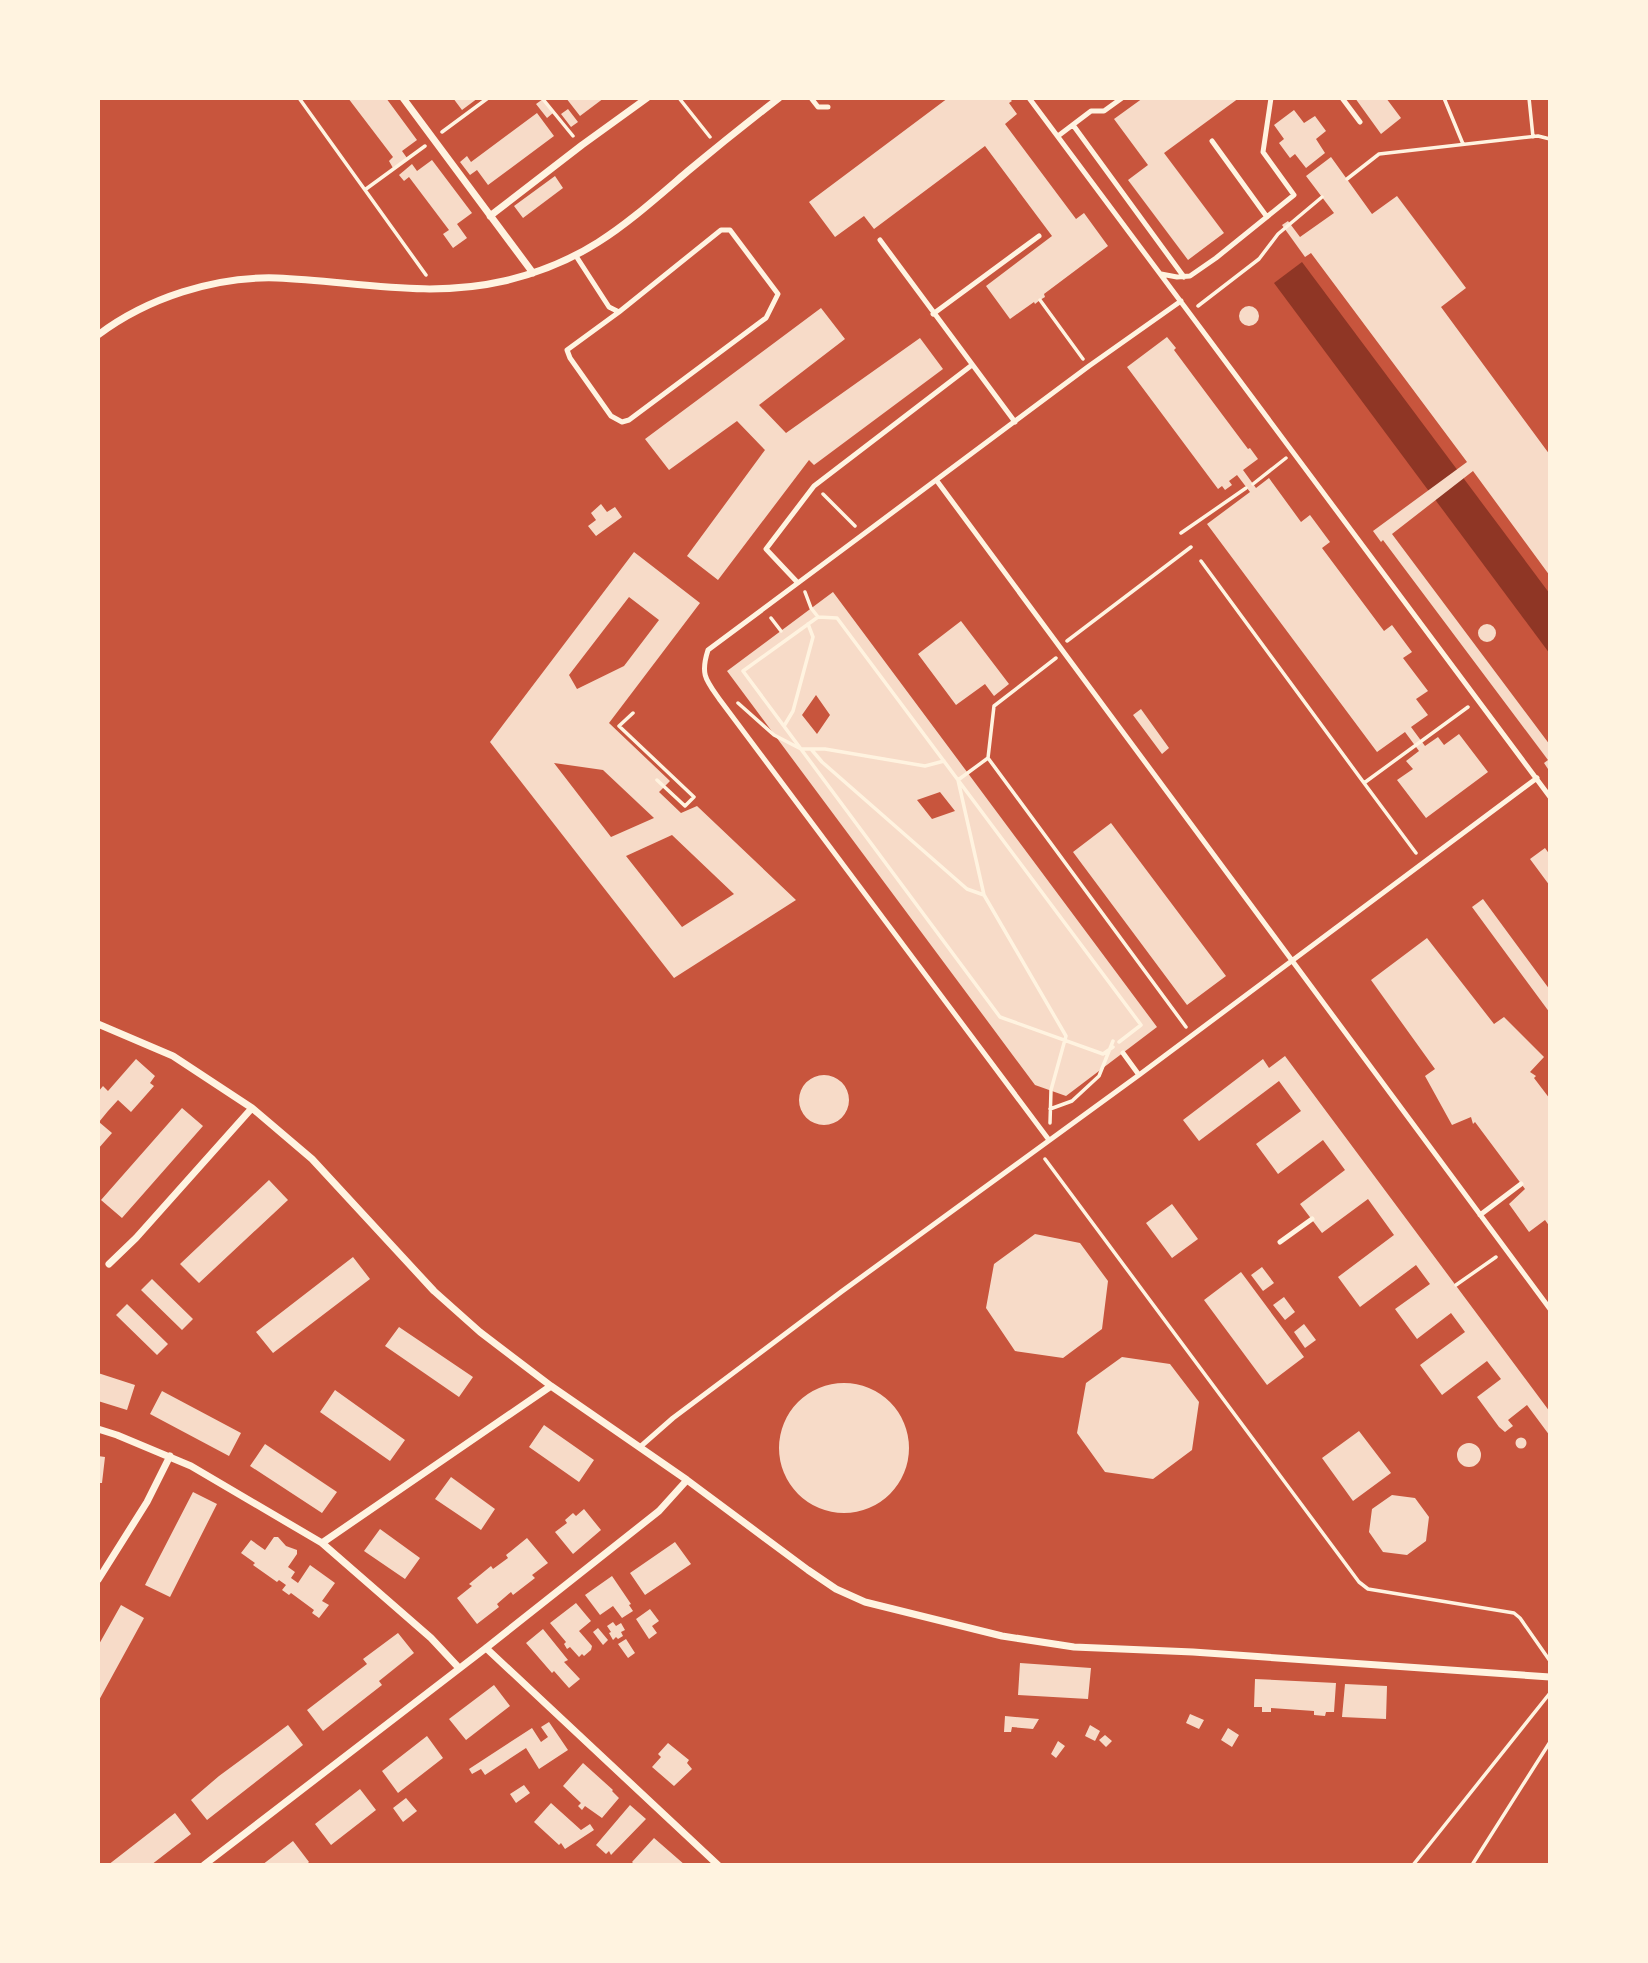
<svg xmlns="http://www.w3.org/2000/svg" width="1648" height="1963" font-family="'PT Sans Narrow',sans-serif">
<rect width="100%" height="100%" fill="#c8553d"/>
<path fill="#8f3625" d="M1302,262L1550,594V654L1274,283Z"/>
<path fill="#f7dbc8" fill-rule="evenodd" d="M348,98H386L417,140L402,151L407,158L393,168L389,161L393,157Z
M453,98H478L462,110Z
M566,98H604L580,116Z
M948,98H1009L1012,101L1009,103L1017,114L1005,124L1076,219L1084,213L1108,246L1044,294L1045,297L1040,300L1035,304L1034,302L1010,319L986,286L1052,236L985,146L874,229L864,216L835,237L809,202Z
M1143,98H1239L1164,153L1224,233L1188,260L1128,180L1148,165L1114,119Z
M1355,98H1386L1401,118L1381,134Z
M543,99L553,113L547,118L536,104Z
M568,109L578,122L571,127L561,114Z
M1294,110L1304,123L1315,116L1326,131L1316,139L1325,153L1306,168L1295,154L1290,158L1279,143L1284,139L1274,125Z
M537,113L554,136L488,185L477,170L470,175L460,162L467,156L471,162Z
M1331,157L1372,214L1397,196L1466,288L1441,307L1550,455V576L1473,471L1392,534L1550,745V772L1544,763L1548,760L1383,540L1381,542L1373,531L1467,462L1311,253L1305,257L1282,225L1288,221L1300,237L1334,213L1306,176Z
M432,160L472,213L457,224L467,238L453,248L443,234L449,230L409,177L404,181L399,175L412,164L417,171Z
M555,176L563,188L523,218L514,206Z
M1239 316a10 10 0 1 1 20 0a10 10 0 1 1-20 0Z
M821,308L845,339L759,405L786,433L920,338L943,369L814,465L809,460L718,580L687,556L765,450L737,421L669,470L645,439Z
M1167,337L1176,348L1174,350L1248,449L1250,448L1258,459L1243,470L1256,488L1269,478L1301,522L1310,515L1330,542L1322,548L1384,631L1392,625L1412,652L1403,658L1428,691L1416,699L1428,715L1411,727L1425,746L1438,737L1444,745L1459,734L1488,772L1426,818L1397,780L1413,769L1406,761L1419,751L1405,732L1377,752L1207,524L1250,492L1237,475L1229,481L1232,485L1225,490L1222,486L1218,489L1127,367Z
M601,504L607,512L615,507L622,517L596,536L588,526L596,520L591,513Z
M634,552L700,603L609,723L670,781L659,792L681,813L697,806L796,900L674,978L490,742ZM629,597L659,620L624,666L577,689L569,675ZM554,763L603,770L654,818L611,837ZM672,835L734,894L682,927L626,856Z
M833,592L1157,1027L1066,1096L1035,1085L727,671ZM816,695L830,715L817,734L802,715ZM940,792L955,811L932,819L917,800Z
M961,621L1009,684L994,696L985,684L956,705L918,654Z
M1478 633a9 9 0 1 1 18 0a9 9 0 1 1-18 0Z
M1141,709L1169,748L1162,754L1133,715Z
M1111,823L1226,976L1187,1005L1073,852Z
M1545,848L1550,855V886L1530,859Z
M1483,899L1550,990V1013L1472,907Z
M1427,938L1494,1024L1504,1017L1544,1057L1530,1072L1536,1076L1534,1078L1550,1099V1227L1545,1220L1529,1232L1509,1204L1525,1189L1475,1122L1473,1124L1471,1117L1452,1125L1425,1076L1435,1069L1371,980Z
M1285,1056L1550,1412V1436L1527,1405L1508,1420L1513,1426L1505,1432L1499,1427L1477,1397L1501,1379L1487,1361L1442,1395L1420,1365L1465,1332L1451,1313L1417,1339L1395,1309L1430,1284L1416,1265L1360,1307L1338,1277L1394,1235L1368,1199L1322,1233L1300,1204L1345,1170L1323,1140L1278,1174L1256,1144L1301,1111L1279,1081L1199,1141L1183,1120L1263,1059L1269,1068Z
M136,1059L155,1076L150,1083L154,1086L131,1112L118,1100L108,1111L99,1122L112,1133L98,1149V1092L103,1086L108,1091Z
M799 1100a25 25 0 1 1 50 0a25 25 0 1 1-50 0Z
M182,1108L203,1126L122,1218L101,1200Z
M269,1180L288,1200L199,1283L180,1264Z
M1172,1204L1198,1239L1172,1258L1146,1223Z
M1035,1234L1080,1243L1108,1281L1102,1329L1063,1358L1015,1351L986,1308L994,1264Z
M353,1257L370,1279L273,1353L256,1332Z
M1262,1267L1274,1283L1263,1291L1251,1275Z
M1241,1272L1304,1357L1267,1385L1204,1300Z
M152,1279L193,1319L182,1330L141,1290Z
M1284,1297L1295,1312L1285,1320L1273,1305Z
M127,1304L168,1344L157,1355L116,1315Z
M1304,1324L1316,1340L1305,1348L1294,1332Z
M399,1327L473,1377L459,1397L385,1346Z
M1122,1357L1170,1364L1199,1402L1192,1450L1153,1479L1105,1472L1077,1433L1086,1383Z
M98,1373L135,1385L127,1410L98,1401Z
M779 1448a65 65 0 1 1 130 0a65 65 0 1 1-130 0Z
M335,1390L405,1440L390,1461L320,1412Z
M162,1391L241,1433L229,1456L150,1414Z
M544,1425L594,1460L579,1482L529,1447Z
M1359,1431L1391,1473L1353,1501L1322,1458Z
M1515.5 1443a5.5 5.5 0 1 1 11 0a5.5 5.5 0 1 1-11 0Z
M1457 1455a12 12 0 1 1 24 0a12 12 0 1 1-24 0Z
M265,1444L337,1492L322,1513L250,1466Z
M98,1456L105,1457L102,1483H98Z
M451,1477L495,1509L481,1530L435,1499Z
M193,1492L217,1504L170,1597L145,1585Z
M1392,1495L1415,1498L1429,1517L1426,1541L1407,1555L1383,1552L1369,1532L1372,1509Z
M584,1509L601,1530L573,1554L555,1532L567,1523L565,1520L573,1513L576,1516Z
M380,1529L420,1558L405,1579L364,1551Z
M274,1537H278L286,1546L297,1550V1554L288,1567L295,1572L291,1578L298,1583L310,1565L335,1583L322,1601L329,1605L319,1618L312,1613L314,1610L291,1593L289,1595L282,1590L286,1585L279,1580L277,1582L253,1565L255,1563L241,1553L251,1540L265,1550Z
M527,1538L548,1563L532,1575L535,1578L513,1595L511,1592L497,1604L499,1607L477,1624L457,1598L472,1586L469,1584L491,1566L493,1569L508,1558L506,1555Z
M675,1542L691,1564L645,1595L630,1573Z
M612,1576L631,1604L629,1605L633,1611L622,1618L613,1606L600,1615L585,1595Z
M576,1603L591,1621L579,1631L592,1646L591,1650L584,1656L582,1654L579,1657L570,1647L567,1649L564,1644L566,1642L550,1623Z
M121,1605L144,1618L98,1702V1646Z
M650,1609L659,1621L652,1626L657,1633L649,1639L636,1619Z
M613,1622L616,1626L621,1623L625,1630L621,1632L623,1636L618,1639L616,1637L613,1640L609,1633L611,1632L607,1626Z
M598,1628L608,1640L603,1645L593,1632Z
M543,1629L568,1660L564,1662L580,1679L569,1688L554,1671L552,1673L526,1643Z
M398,1633L414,1653L379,1681L382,1685L323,1731L307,1710L367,1664L363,1659Z
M626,1639L635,1653L628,1658L618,1644Z
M1020,1663L1091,1668L1088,1699L1018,1695Z
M1255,1679L1336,1683L1334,1712H1326L1325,1716L1314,1715V1711L1271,1708V1712H1262V1707H1254Z
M1345,1684L1387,1686L1386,1719L1342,1717Z
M494,1685L510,1706L466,1740L449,1719Z
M1190,1714L1204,1720L1199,1729L1186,1723Z
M1005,1716L1039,1719L1033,1729L1012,1727L1011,1732H1004Z
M549,1722L568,1750L539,1769L526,1748L485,1775L481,1769L472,1774L469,1769L532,1728L541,1742L548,1737L541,1727Z
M288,1725L303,1745L207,1820L191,1800L219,1776Z
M1090,1725L1100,1731L1095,1741L1085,1736Z
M1228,1728L1239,1735L1232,1747L1221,1740Z
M1105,1735L1112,1741L1106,1747L1099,1740Z
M427,1736L443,1758L398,1793L382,1771Z
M1058,1741L1065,1746L1056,1758L1051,1754Z
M668,1743L689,1760L687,1763L692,1769L674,1786L652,1767L661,1757L658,1754Z
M583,1763L613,1790L612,1791L619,1798L602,1818L585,1806L582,1810L578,1806L581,1803L563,1786Z
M524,1785L530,1793L516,1803L510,1794Z
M360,1789L376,1810L331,1845L315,1824Z
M406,1798L417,1811L403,1822L393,1808Z
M551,1803L581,1830L590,1824L594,1830L565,1849L561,1843L559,1845L534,1822Z
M630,1805L646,1819L611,1855L609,1851L606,1854L596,1845Z
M175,1813L191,1834L151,1865H108Z
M654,1838L685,1865H635L632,1862Z
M293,1841L309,1862L306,1865H262Z"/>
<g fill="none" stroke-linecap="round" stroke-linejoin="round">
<path stroke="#fff3e0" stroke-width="3.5" d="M299,98L426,275
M542,98L573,136
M679,98L710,137
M1444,98L1463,144
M1529,98L1533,137
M442,132L488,98
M1347,179L1379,154L1538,136L1550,139
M366,189L425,146
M1040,300L1083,359
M1198,306L1259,259L1278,234L1322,197
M1253,484L1286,458
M823,494L855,526
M1181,533L1246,488
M1201,561L1364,783
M805,592L811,608L818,617L837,618L1141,1025L1119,1042
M818,617L743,671L1000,1017L1103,1054L1113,1047
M771,618L781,631
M1067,641L1191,547
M1056,658L994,706L988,758L1186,1027
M738,703L774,735L801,749H825L925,766L944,761
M633,713L619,726L694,797L685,806L657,780
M784,726L793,711L813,637L808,624
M811,749L822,762L967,889L984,895
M988,758L958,780L984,895L1066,1036L1051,1090L1050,1123
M1416,853L1364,783L1468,707
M1050,1109L1072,1101L1099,1076L1113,1041
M1045,1159L1359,1582L1368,1589L1514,1613L1520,1618L1550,1661
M1456,1285L1496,1257
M1413,1865L1550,1693
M1472,1865L1550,1742"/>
<path stroke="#fff3e0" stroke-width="5" d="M811,98L818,107H828
M1029,98L1550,797
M1342,98L1360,122
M1073,125L1184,277
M1058,136L1091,111H1104L1122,98
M1212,141L1267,217
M880,240L1015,422
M576,256L609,307L619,312L721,230H730L778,294L766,318L629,420L622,422L611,416L570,358L567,350L619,312
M1161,274L1177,277L1190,276L1216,258L1294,195L1263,152L1271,98
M933,314L1039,236
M937,481L1550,1309
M798,583L766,549L814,486L972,365
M1123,1053L1139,1075
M1049,1140L720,700C706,680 700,675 708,650L1089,366L1181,301
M1480,1215L1521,1184
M1280,1242L1312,1219
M640,1447L673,1418L841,1292L1139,1075L1537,778"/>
<path stroke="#fff3e0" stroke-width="7" d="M403,98L533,273
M490,216L582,145L647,98
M98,335C147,298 215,276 277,278C354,281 427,299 504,281C586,262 626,224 688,171C718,146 748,122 779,98
M98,1024L173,1056L252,1108L312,1159L434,1291L480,1332L551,1386L687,1480L808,1570L836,1589L865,1602L1002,1636L1074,1647L1193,1652L1550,1677
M109,1264L136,1238L252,1108
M98,1429L117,1435L191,1466L322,1543L431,1638L459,1668
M322,1543L551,1386
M98,1580L147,1502L170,1456
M486,1648L718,1865
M204,1865L486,1648L659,1511L687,1480"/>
</g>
<rect width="1648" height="1963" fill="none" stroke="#fff3e0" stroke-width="200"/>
</svg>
